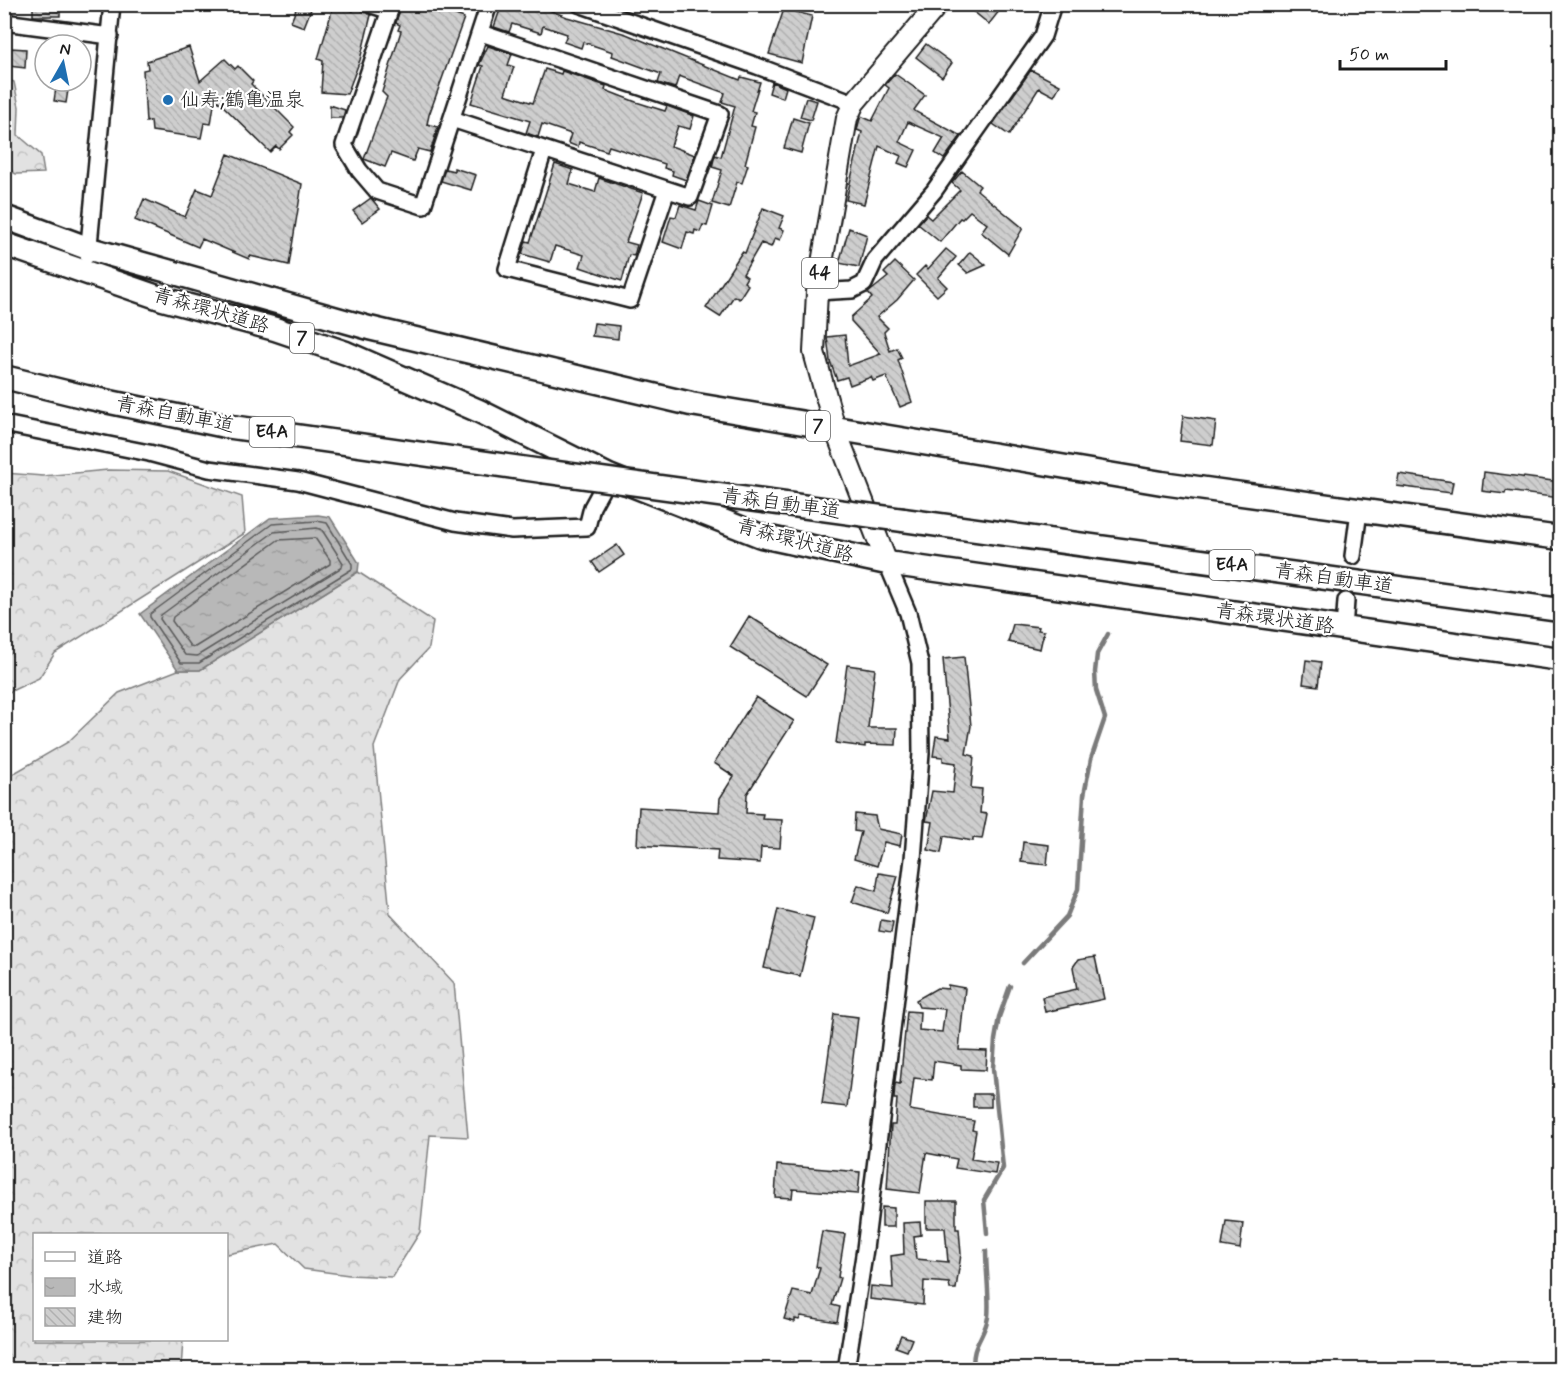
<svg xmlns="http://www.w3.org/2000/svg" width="1565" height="1374" font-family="Mynerve,'Klee One',sans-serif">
<defs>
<pattern id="forest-crowns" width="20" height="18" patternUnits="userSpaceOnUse" patternTransform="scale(1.5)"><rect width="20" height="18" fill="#e2e2e2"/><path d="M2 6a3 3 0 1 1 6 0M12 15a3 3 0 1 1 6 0" fill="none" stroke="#c1c1c1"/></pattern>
<pattern id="water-ripples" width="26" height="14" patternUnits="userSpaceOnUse" patternTransform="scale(1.5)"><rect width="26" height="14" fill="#b8b8b8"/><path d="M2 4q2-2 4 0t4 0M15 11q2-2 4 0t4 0" fill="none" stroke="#9e9e9e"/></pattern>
<pattern id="building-back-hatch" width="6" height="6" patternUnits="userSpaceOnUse" patternTransform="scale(1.5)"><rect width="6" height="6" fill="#cecece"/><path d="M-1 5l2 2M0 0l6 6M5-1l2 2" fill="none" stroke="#b0b0b0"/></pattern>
</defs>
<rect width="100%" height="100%" fill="#fff"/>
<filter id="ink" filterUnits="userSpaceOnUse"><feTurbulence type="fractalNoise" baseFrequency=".0167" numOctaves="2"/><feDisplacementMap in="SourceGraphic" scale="12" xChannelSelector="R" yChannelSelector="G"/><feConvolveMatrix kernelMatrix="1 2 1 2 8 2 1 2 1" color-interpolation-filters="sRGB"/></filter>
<g filter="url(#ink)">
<path fill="url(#forest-crowns)" stroke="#7f7f7f" stroke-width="1.5" d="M4,78L14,82L19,107L18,135L41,155L44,173L16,174L5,168Z
M108,470L168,471L242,497L245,533L55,653L39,678L5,694V473L43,476Z
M358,572L433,621L429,648L400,679L374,747L390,914L454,983L468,1137L430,1135L420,1232L392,1277L349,1275L304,1269L278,1244L227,1254L226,1234H34V1340H183L181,1369H5L4,779L68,742L119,693L178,670H200Z"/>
<path fill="url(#water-ripples)" stroke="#7a7a7a" stroke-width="1.5" d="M318,515L330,517L359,563L358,572L200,670H178L140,614L270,518Z"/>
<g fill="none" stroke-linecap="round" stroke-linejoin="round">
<path stroke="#5a5a5a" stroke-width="1.5" d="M317,521L327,523L352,564V569L199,663H181L150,617V614L272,524Z
M317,528L322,530L343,563L342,567L197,656L185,655L160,619L161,615L274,532Z
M315,538L330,560V564L195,647L190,646L172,621L173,617L278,540Z"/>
<path stroke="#7a7a7a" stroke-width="4.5" d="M1023,963L1067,916L1078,889L1084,795L1091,759L1105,718L1096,690L1095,672L1097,654L1108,634
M987,1233L984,1200L1003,1168L993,1068L995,1040L999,1017L1010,986
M974,1370C970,1345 985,1337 988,1317C990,1299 986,1271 986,1251"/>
</g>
<path fill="url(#building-back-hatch)" stroke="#1c1c1c" stroke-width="1.5" d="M33,4H60V16H33Z
M298,4H313L304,27L291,22Z
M401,4H428L441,9L442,4H456L453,14L464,18L429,115L427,124L438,127L430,152L418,149L413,161L391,153L385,167L364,159L387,97L382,92L401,31L398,30L400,25L396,23Z
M502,4L528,10L534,4H551L549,10L567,17L626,34L740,80L741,77L760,82L751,111L755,112L751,126L755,127L745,164L748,165L742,183L737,182L729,208L712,203L722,170L712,167L715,155L721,157L735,106L722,102L725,93L679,76L675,88L658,83L661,74L612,56L613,52L583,42L581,48L564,42L567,34L543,26L541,33L512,24L509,32L494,27Z
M978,4H992L1000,10L989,24L973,11Z
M355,6L371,15L360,60L347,94L321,92L323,61L318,59L333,7L340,10L341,7L353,11Z
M784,9L812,16L802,63L769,54Z
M926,44L952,63L942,77L916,57Z
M488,46L512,54L508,65L514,67L505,94L533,103L545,69L561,74L562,71L606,86L605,90L636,102L665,111L667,106L694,116L690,129L678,126L671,146L695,155L686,180L672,175L673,171L664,168L665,164L609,146L607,151L579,142L578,147L568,143L571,134L542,124L538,137L526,133L530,121L471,103L483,66L479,65Z
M189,47L200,81L225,59L235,69L238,66L253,81L251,84L294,127L290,132L293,135L279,149L276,146L270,152L215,98L211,124L204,123L201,138L152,131L151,121L146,122L143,70L148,69L147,61Z
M10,48L26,49L25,68L9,66Z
M1031,70L1060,85L1054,96L1039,88L1009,135L993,124Z
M895,74L925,95L914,110L916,112L961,136L944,159L935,153L944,138L908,122L899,142L916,150L908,167L898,163L901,156L879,146L864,204L846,200L862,132L857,130L859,122L861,116L872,121L889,88L885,85Z
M772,82L786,88L783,98L769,93Z
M56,88L68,90L66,103L54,101Z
M806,98L817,101L811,120L800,117Z
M330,105L345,110L343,118H330Z
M793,118L809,123L801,153L784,148Z
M228,154L302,184L289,265L250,256L249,259L202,239L198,247L135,220L144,199L185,217L197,189L212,195Z
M555,164L573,170L569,184L595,192L599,178L643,193L626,242L637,245L634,256L629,255L622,281L580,267L584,255L555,246L550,262L522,254L526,241L530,242Z
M454,168L476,175L471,190L441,181L445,169L454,171Z
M962,171L980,186L977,190L1023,228L1008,254L981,232L987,224L970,211L962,219L960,218L940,242L918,224L926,215L931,219L960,190L952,183Z
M371,198L380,209L362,222L353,211Z
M699,201L713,206L707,226L703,225L700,232L695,230L694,234L687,232L682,249L663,242L671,216L676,217L680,205L696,210Z
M763,208L784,216L779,228L784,230L780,240L775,238L771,247L761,243L743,274L747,277L744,282L748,285L739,299L734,296L720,317L706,308L742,252L745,253Z
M849,228L867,235L859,267L839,263Z
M946,249L956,257L938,278L947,287L937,296L916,275L925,266L928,269Z
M970,252L986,265L968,273L959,265Z
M895,262L914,280L897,300L877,317L888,328L884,332L890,351L897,348L902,358L898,360L912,402L900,407L886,376L873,381L871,377L850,385L847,377L837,380L830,361L827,337L845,335L848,366L881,354L851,321V317L872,298L868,293L888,277L884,273Z
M594,323L619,326L618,339L592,336Z
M1183,416L1216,421L1213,445L1180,441Z
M1484,472L1560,482V498L1506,491L1505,494L1482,491Z
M1399,474L1453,482L1451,493L1397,486Z
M617,545L624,555L599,572L592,562Z
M749,616L827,665L807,696L730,647Z
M1013,624L1039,627L1038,630L1044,631L1040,649L1008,642Z
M964,657L971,726L966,754L974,756L971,788L982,789L980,813L987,814L982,839L973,838V841L944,836L941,853L928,850L933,822L926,821L932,791L953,793L956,763L943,761V757L933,756L936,736L950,738L943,659Z
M1306,660L1321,662L1318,686L1303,684Z
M847,665L875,669L868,728H897L896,745L865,744V747L836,743Z
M756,697L794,721L747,794L746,813L763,814L762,819L782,820L780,848L761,847L760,863L717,860L718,850L637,845L639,807L719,812L720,798L734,776L714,763Z
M855,814L875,816L878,829L902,834L900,846L884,842L877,866L854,859L861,832L854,831Z
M1023,842L1049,845L1047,865L1021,862Z
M879,873L898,876L887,913L852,902L858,885L876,891Z
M778,909L814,918L800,976L764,968Z
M881,920L893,922L891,933L879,931Z
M1095,957L1104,999L1045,1012L1042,997L1077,989L1073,967L1078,960Z
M948,985L965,988L959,1050L987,1051L986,1070L961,1069V1065L934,1061L932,1080L914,1078L910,1110L974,1121L972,1130L976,1131L971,1159L997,1163L995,1174L955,1168L957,1159L926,1153L920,1193L887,1189L891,1125H895L897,1099H894L895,1083L900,1084L907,1011L920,1012L919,1030L942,1032L945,1009L919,1007L916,1000L937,988L948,989Z
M834,1014L858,1017L847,1107L822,1104Z
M973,1094H991V1107H973Z
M777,1165L860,1172L858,1194L793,1189L792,1198L775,1197Z
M926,1201H956V1229H959L961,1254L956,1289H950L949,1283L924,1281L923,1305L870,1299L871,1286L893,1288L891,1256L904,1254L903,1223L920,1222L921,1235L914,1236L916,1259L948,1262L945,1228H926Z
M882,1207L894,1208V1227H882Z
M1226,1221L1243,1223L1240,1249L1222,1246Z
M822,1231L845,1234L838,1277L840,1278L832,1305L840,1307L837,1322L801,1316L799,1320L795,1319V1322L784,1319L793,1291L812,1295L820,1268L816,1267Z
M901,1335L912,1339L907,1351L896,1347Z"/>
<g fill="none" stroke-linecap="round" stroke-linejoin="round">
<defs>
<path id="minor" d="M369,4L390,11
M392,4L344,145L359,170L377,191L423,206L489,4
M579,4L757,66L854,103
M4,22L110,36
M452,119L690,197L720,114L481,33
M544,150L507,269L630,300L667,190
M88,255L112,4
M817,292L852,290L864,284L875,260L934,191L1043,36L1053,4
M4,424L149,453L209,469L298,481L455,522L512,530L587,527L592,507L609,476
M1353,556L1359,511
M1344,629L1346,601
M846,1370L865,1249L913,859L921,753L920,663L908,613L887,563"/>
<path id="major" d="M887,563L835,429L814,352L817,292L847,118L854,103L938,4"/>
<path id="highway" d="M4,217L90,249L369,328L691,404L1162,483L1560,538
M4,244L163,299L275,329L346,353L479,411L609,476L761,536L887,563L1560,659
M4,377L86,397L225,426L542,471
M903,520L1560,610"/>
</defs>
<use href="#minor" stroke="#1c1c1c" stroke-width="20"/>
<use href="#major" stroke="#1c1c1c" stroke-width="24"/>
<use href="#highway" stroke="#1c1c1c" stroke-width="27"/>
<use href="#minor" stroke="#fff" stroke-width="15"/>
<use href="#major" stroke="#fff" stroke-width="20"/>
<use href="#highway" stroke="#fff" stroke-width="22"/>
<defs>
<path id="highway-bridge" d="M542,471L903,520"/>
</defs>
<use href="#highway-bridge" stroke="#1c1c1c" stroke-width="27" stroke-linecap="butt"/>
<use href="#highway-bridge" stroke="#fff" stroke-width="22"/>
</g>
</g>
<circle fill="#1f6fb2" stroke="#fff" stroke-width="2" cx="168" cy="100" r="6"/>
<g text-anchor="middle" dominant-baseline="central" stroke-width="4.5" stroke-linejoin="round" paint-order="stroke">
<g fill="#fff" stroke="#606060" stroke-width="1.5">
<rect x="802" y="258" width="36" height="30" rx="4.5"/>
<rect x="290" y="323" width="24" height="30" rx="4.5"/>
<rect x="806" y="411" width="24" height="30" rx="4.5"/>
<rect x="249.5" y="417" width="45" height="30" rx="4.5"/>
<rect x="1209.5" y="550" width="45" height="30" rx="4.5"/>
</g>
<g font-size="18" font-weight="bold" fill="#1c1c1c">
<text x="820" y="273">44</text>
<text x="302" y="338">7</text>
<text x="818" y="426">7</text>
<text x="272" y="432">E4A</text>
<text x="1232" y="565">E4A</text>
</g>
<g font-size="20" fill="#1c1c1c" stroke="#fff" text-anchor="start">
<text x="180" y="100">仙寿;鶴亀温泉</text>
</g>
<g font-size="20" fill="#1c1c1c" stroke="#fff">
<text transform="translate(211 311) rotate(16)">青森環状道路</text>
<text transform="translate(175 415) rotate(11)">青森自動車道</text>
<text transform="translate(781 504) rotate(8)">青森自動車道</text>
<text transform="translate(795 541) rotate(15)">青森環状道路</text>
<text transform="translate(1334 579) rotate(8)">青森自動車道</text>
<text transform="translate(1275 619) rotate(8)">青森環状道路</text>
</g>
</g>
<rect width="1565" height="1374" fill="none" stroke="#fff" stroke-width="24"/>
<rect x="12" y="12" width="1541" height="1350" fill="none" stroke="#1c1c1c" stroke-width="2" filter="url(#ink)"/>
<rect x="33" y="1233" width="195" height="108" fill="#ffffff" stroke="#a4a4a4" stroke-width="1.5"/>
<rect x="45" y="1252" width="30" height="9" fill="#ffffff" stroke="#a4a4a4" stroke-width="1.5"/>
<text x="87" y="1263" font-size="18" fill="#1c1c1c">道路</text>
<rect x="45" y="1278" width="30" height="18" fill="url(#water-ripples)" stroke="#a4a4a4" stroke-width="1.5"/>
<text x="87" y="1293" font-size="18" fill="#1c1c1c">水域</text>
<rect x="45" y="1308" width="30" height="18" fill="url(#building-back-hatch)" stroke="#a4a4a4" stroke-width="1.5"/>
<text x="87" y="1323" font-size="18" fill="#1c1c1c">建物</text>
<g transform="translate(63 63) rotate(9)"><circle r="28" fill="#ffffff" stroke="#a4a4a4" stroke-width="1.5"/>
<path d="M0-4.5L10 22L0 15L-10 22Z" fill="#1f6fb2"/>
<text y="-9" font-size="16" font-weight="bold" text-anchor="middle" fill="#1c1c1c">N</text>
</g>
<path d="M1340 60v9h106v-9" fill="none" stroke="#1c1c1c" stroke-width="3"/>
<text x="1349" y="60" font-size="18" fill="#1c1c1c" stroke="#ffffff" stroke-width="4.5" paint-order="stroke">50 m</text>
</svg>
